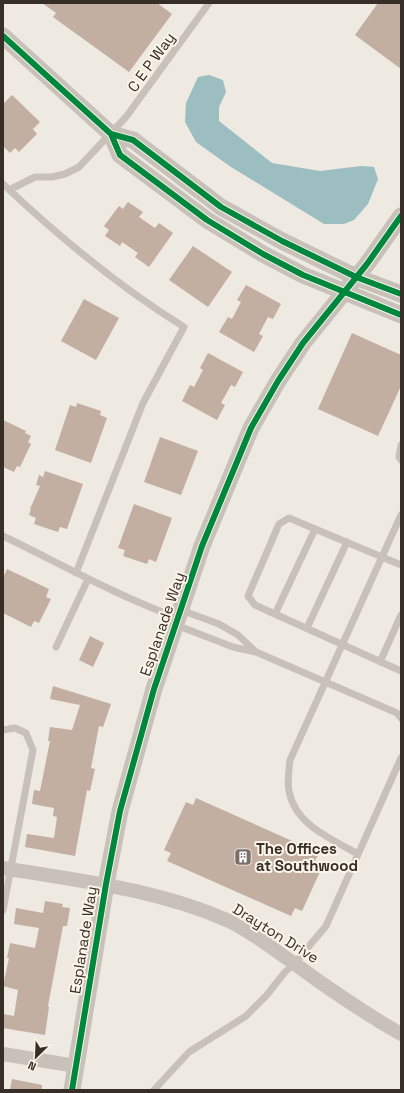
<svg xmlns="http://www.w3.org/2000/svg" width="404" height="1093" font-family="'Space Grotesk',sans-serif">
<rect width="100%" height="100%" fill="#eee9e1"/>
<path fill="#9cbec0" d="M209,75L223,80L226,92L219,107V121L272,163L320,171L361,166L374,167L378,179L368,204L354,220L344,224H324L231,167L196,142L185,122L186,103L198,77Z"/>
<path fill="#c3aea2" d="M42,3H157L172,14L129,72L53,17L56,13Z
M378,3H401V69L355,35Z
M12,95L40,122L33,129L37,134L19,152L15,148L10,153L3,146V104Z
M128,202L143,212L139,217L155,228L159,223L173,233L149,267L135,257L138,253L122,242L120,246L105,236L109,230L104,226L119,206L123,209Z
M193,246L232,272L208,307L169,280Z
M246,285L281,304L273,319L268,317L259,334L263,336L254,352L219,332L228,317L232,319L241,302L237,300Z
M84,299L119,318L96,360L61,341Z
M352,333L401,355V386L378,436L318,409Z
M208,353L243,372L235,387L231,385L221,403L225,405L217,420L182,401L190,385L194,387L203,370L200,368Z
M77,403L101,411L100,415L107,418L91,463L55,450L70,405L76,407Z
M3,420L26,431L25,433L31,436L28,442L31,444L20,467L17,466L14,472L3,467Z
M160,437L198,451L181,495L144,482Z
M45,471L83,484L67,529L60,527L58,532L34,524L36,518L29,515L31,509H30L40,486L36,485L39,475L43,477Z
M134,504L172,518L156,562L149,559L147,564L123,556L125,550L118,548Z
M7,569L49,589L46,597L51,599L39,623L34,621L31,627L3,613V578Z
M90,636L104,643L93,667L79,660Z
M53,686L111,704L103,727L99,726L91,768L95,769L90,791L87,790L75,856L25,847L27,834L54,838L57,817L53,816L54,808L32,804L34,790L40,791L50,741H48L50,727L72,730L80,705L50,699Z
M196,798L319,853L315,861L323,865L302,911L295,908L291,916L167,861L171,853L164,850L186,802L193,805Z
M45,901L63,904L62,907L70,908L67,926H63L48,1006L49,1007L45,1035L3,1028V1014L14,1016L18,990L3,986L9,958H7L10,943L35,948L39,928L14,924L16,908L43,913Z
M12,1079L42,1085V1090H10Z"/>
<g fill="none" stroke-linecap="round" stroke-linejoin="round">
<path stroke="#c7c1ba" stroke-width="7" d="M3,184C59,237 118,286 184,327L143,403L76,573
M9,190L35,177H52L65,174L79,167L126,117L209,3
M401,445L399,457L401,460
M3,536C61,564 117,596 178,618
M401,565L289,518L279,524L248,596L255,605L401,671
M181,610L219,624L238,635L256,652
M275,614L315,529
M176,625L233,647L256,652L397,713L401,718
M307,628L347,542
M56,647L88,579
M380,662L401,615
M3,730L15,728L26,733L33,750L3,910
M358,854C332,839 295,825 289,791C287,781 289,770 290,760L401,515
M154,1090L189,1052L246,1016L266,996L285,972L294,964L326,926L401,758"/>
<path stroke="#c7c1ba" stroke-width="14" d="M3,868C80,881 157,889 229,921C252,932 274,950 295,964C329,989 364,1013 401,1034
M3,1054L76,1066"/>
<path stroke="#c7c1ba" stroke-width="17" d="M3,36L111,134L120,155L207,220L263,254L303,275L401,315
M111,134L133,140L221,207L282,241L356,277L401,294
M72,1090L106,884L120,811L154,689L202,546L251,428L278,381L303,343L367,264L401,216"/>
<defs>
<path id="cycleway" d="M3,36L111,134L120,155L207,220L263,254L303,275L401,315
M111,134L133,140L221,207L282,241L356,277L401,294
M72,1090L106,884L120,811L154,689L202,546L251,428L278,381L303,343L367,264L401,216"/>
</defs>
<use href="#cycleway" stroke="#fbf4e8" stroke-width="8"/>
<use href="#cycleway" stroke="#00873e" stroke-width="6"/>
</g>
<defs>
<symbol id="building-square" viewBox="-11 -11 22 22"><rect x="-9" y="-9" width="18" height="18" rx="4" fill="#786f69" stroke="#fbf4e8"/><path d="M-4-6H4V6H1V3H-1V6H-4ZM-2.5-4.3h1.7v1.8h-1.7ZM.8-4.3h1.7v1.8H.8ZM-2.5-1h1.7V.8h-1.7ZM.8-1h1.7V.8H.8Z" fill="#fff"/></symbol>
</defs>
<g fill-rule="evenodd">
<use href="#building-square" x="233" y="847" width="20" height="20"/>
</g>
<g text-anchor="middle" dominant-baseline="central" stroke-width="4" stroke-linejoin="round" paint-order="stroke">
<g font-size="15" fill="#382e28" stroke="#fbf4e8">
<text transform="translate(151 62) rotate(-54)">C E P Way</text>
<text transform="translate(162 624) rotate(-71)">Esplanade Way</text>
<text transform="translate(276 933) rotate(32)">Drayton Drive</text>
<text transform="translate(83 940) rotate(-81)">Esplanade Way</text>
</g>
<g font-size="15" font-weight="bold" fill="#382e28" stroke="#fbf4e8" text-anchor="start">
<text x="256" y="848">The Offices<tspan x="256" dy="17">at Southwood</tspan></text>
</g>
</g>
<rect width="404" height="1093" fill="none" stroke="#382e28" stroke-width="8"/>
<g transform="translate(36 1057) rotate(204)" stroke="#fbf4e8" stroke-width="3" paint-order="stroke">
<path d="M0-3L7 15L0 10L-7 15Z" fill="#382e28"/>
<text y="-6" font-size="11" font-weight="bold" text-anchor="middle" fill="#382e28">N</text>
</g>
</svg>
